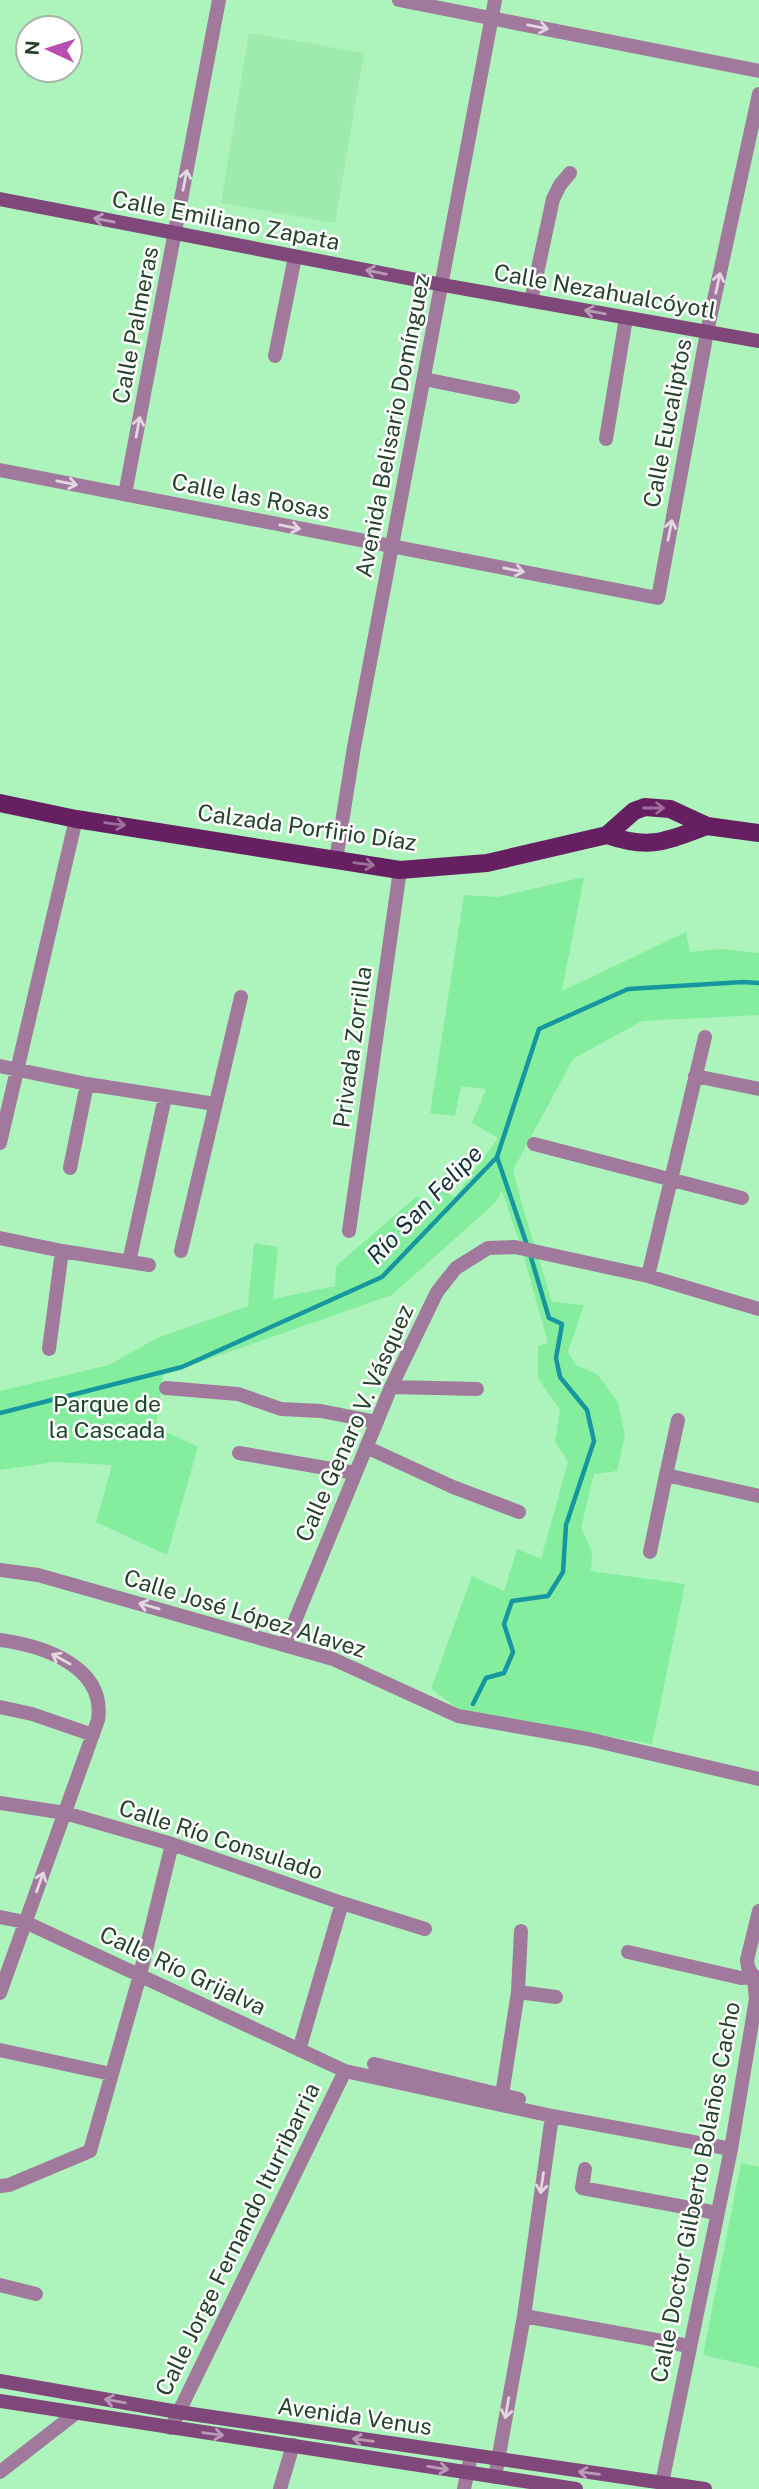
<svg xmlns="http://www.w3.org/2000/svg" width="759" height="2489" font-family="'Public Sans',sans-serif">
<rect width="100%" height="100%" fill="#adf4bc"/>
<path fill="#9debad" d="M249,33L364,53L335,223L221,203Z"/>
<path fill="#84ee9e" d="M584,877L562,991L686,932L690,952L721,949L759,953V1015L642,1021L573,1059L513,1170C524,1215 539,1258 552,1302L584,1305L568,1352L576,1365L597,1374L618,1402L625,1436L617,1471L594,1474L581,1528L592,1551L591,1571L685,1584L652,1744L572,1730L468,1716L431,1689L472,1576L504,1591L517,1549L541,1559L568,1462L555,1442L560,1410L538,1378V1346L548,1343L523,1253L502,1191L496,1202L392,1295L163,1375L156,1427L198,1447L167,1555L96,1522L112,1465L55,1462L0,1470V1391L109,1365L157,1338L248,1306L254,1243L278,1247L273,1299L335,1286L336,1266L417,1196L431,1204L439,1189L455,1197L498,1138L472,1123L486,1089L461,1086L455,1116L430,1113L464,895L497,897Z
M741,2163L759,2167V2368L703,2355Z"/>
<g fill="none" stroke-linecap="round" stroke-linejoin="round">
<path stroke="#16969f" stroke-width="4.5" d="M497,1157L527,1245
M0,1413L182,1367L382,1277L497,1157L539,1029L628,989L743,982L759,983
M473,1704L486,1678L504,1673L513,1652L504,1624L512,1601L548,1596L563,1572L566,1525L594,1441L587,1410L560,1377L556,1358L562,1324L549,1318L530,1254"/>
<path stroke="#a1799c" stroke-width="14" d="M399,0L759,71
M531,301L553,199L560,185L570,173
M275,356L295,257
M424,379L513,397
M606,439L626,318
M0,470L658,598L707,332L759,94
M125,494L219,0
M0,1066L87,1084L215,1104
M695,1076L759,1089
M0,1143L76,819
M534,1144L742,1198
M70,1168L87,1084
M349,1231L400,870
M0,1238L62,1251L149,1265
M181,1251L241,997
M129,1262L165,1097
M648,1276L705,1037
M49,1349L62,1251
M391,1387L477,1389
M166,1388L238,1394L281,1409L321,1411L377,1422
M366,1447L453,1487L519,1512
M239,1453L355,1473
M666,1475L678,1420
M650,1552L666,1475L759,1496
M0,1570L38,1575L333,1659L458,1716L588,1739L759,1779
M0,1640C43,1646 106,1666 98,1720L0,1993
M285,1645L391,1387L437,1292L456,1268L488,1248L515,1247L648,1276L759,1309
M0,1707L32,1714L93,1735
M0,1803L65,1813L172,1844L342,1903L425,1929
M0,1917L25,1922L345,2071L552,2116L731,2149
M628,1952L741,1978L759,1977
M518,1992L521,1931
M0,2050L111,2074
M299,2050L342,1903
M374,2064L519,2099
M502,2095L518,1992L556,1997
M585,2169L582,2188L717,2213
M0,2186L9,2185L90,2151L140,1975L172,1844
M0,2285L36,2294
M524,2316L689,2346
M171,2428L345,2071
M0,2472L76,2413
M495,2477L524,2316L552,2116
M662,2483L731,2149L756,1999L754,1979L748,1967L747,1960L759,1911
M280,2489L293,2445
M464,2489L471,2456"/>
<path stroke="#a1799c" stroke-width="14" d="M336,860L354,747L495,0"/>
<path stroke="#80477b" stroke-width="14" d="M0,199L443,285L759,341
M0,2381L178,2412L705,2489
M0,2401L576,2489"/>
<path stroke="#662062" stroke-width="18" d="M0,803L76,819L400,870L487,863L607,835L634,811L645,807L670,809L707,826L759,833
M607,835C650,850 666,841 707,826"/>
</g>
<defs><path id="oneway-shaft" d="M-6 0H5M1.5-3L5.5 0L1.5 3" fill="none" stroke-width="1.6" stroke-linecap="round" stroke-linejoin="round" transform="scale(1.75)"/></defs>
<g stroke="#e3d7e1">
<use href="#oneway-shaft" transform="translate(538 27) rotate(11)"/>
<use href="#oneway-shaft" transform="translate(185 180) rotate(-79)"/>
<use href="#oneway-shaft" transform="translate(718 283) rotate(-78)"/>
<use href="#oneway-shaft" transform="translate(138 427) rotate(-79)"/>
<use href="#oneway-shaft" transform="translate(67 483) rotate(11)"/>
<use href="#oneway-shaft" transform="translate(290 527) rotate(11)"/>
<use href="#oneway-shaft" transform="translate(670 530) rotate(-79)"/>
<use href="#oneway-shaft" transform="translate(514 570) rotate(11)"/>
<use href="#oneway-shaft" transform="translate(149 1606) rotate(-164)"/>
<use href="#oneway-shaft" transform="translate(61 1659) rotate(-151)"/>
<use href="#oneway-shaft" transform="translate(40 1882) rotate(-70)"/>
<use href="#oneway-shaft" transform="translate(542 2183) rotate(98)"/>
<use href="#oneway-shaft" transform="translate(507 2408) rotate(100)"/>
</g>
<g stroke="#b99ab6">
<use href="#oneway-shaft" transform="translate(104 220) rotate(-169)"/>
<use href="#oneway-shaft" transform="translate(376 272) rotate(-169)"/>
<use href="#oneway-shaft" transform="translate(595 312) rotate(-170)"/>
<use href="#oneway-shaft" transform="translate(115 2401) rotate(-170)"/>
<use href="#oneway-shaft" transform="translate(213 2434) rotate(8)"/>
<use href="#oneway-shaft" transform="translate(363 2440) rotate(-172)"/>
<use href="#oneway-shaft" transform="translate(438 2468) rotate(9)"/>
<use href="#oneway-shaft" transform="translate(589 2473) rotate(-172)"/>
</g>
<g stroke="#9c6e99">
<use href="#oneway-shaft" transform="translate(654 808)"/>
<use href="#oneway-shaft" transform="translate(115 824) rotate(8)"/>
<use href="#oneway-shaft" transform="translate(364 864) rotate(8)"/>
</g>
<g text-anchor="middle" dominant-baseline="central" stroke-width="5" stroke-linejoin="round" paint-order="stroke">
<g font-size="23" fill="#25422b" stroke="#fff">
<text transform="translate(226 220) rotate(11)">Calle Emiliano Zapata</text>
<text transform="translate(605 291) rotate(10)">Calle Nezahualcóyotl</text>
<text transform="translate(135 325) rotate(-79)">Calle Palmeras</text>
<text transform="translate(667 423) rotate(-79)">Calle Eucaliptos</text>
<text transform="translate(392 426) rotate(-79)">Avenida Belisario Domínguez</text>
<text transform="translate(251 496) rotate(11)">Calle las Rosas</text>
<text transform="translate(307 827) rotate(8)">Calzada Porfirio Díaz</text>
<text transform="translate(352 1047) rotate(-82)">Privada Zorrilla</text>
<text transform="translate(354 1423) rotate(-66)">Calle Genaro V. Vásquez</text>
<text transform="translate(245 1613) rotate(17)">Calle José López Alavez</text>
<text transform="translate(221 1839) rotate(18)">Calle Río Consulado</text>
<text transform="translate(183 1970) rotate(25)">Calle Río Grijalva</text>
<text transform="translate(695 2192) rotate(-79)">Calle Doctor Gilberto Bolaños Cacho</text>
<text transform="translate(237 2239) rotate(-64)">Calle Jorge Fernando Iturribarria</text>
<text transform="translate(355 2416) rotate(8)">Avenida Venus</text>
</g>
<g font-size="23" fill="#194626" stroke="#fff">
<text x="107" y="1403">Parque de<tspan x="107" dy="26">la Cascada</tspan></text>
</g>
<g font-size="24" font-style="italic" fill="#133136" stroke="#fff">
<text transform="translate(424 1204) rotate(-46)">Río San Felipe</text>
</g>
</g>
<g transform="translate(49 49) rotate(274)"><circle r="33" fill="#ffffff" stroke="#a8b3aa" stroke-width="2"/>
<path d="M0-5L12 26L0 18L-12 26Z" fill="#b84eb0"/>
<text y="-10" font-size="19" font-weight="bold" text-anchor="middle" fill="#25422b">N</text>
</g>
</svg>
